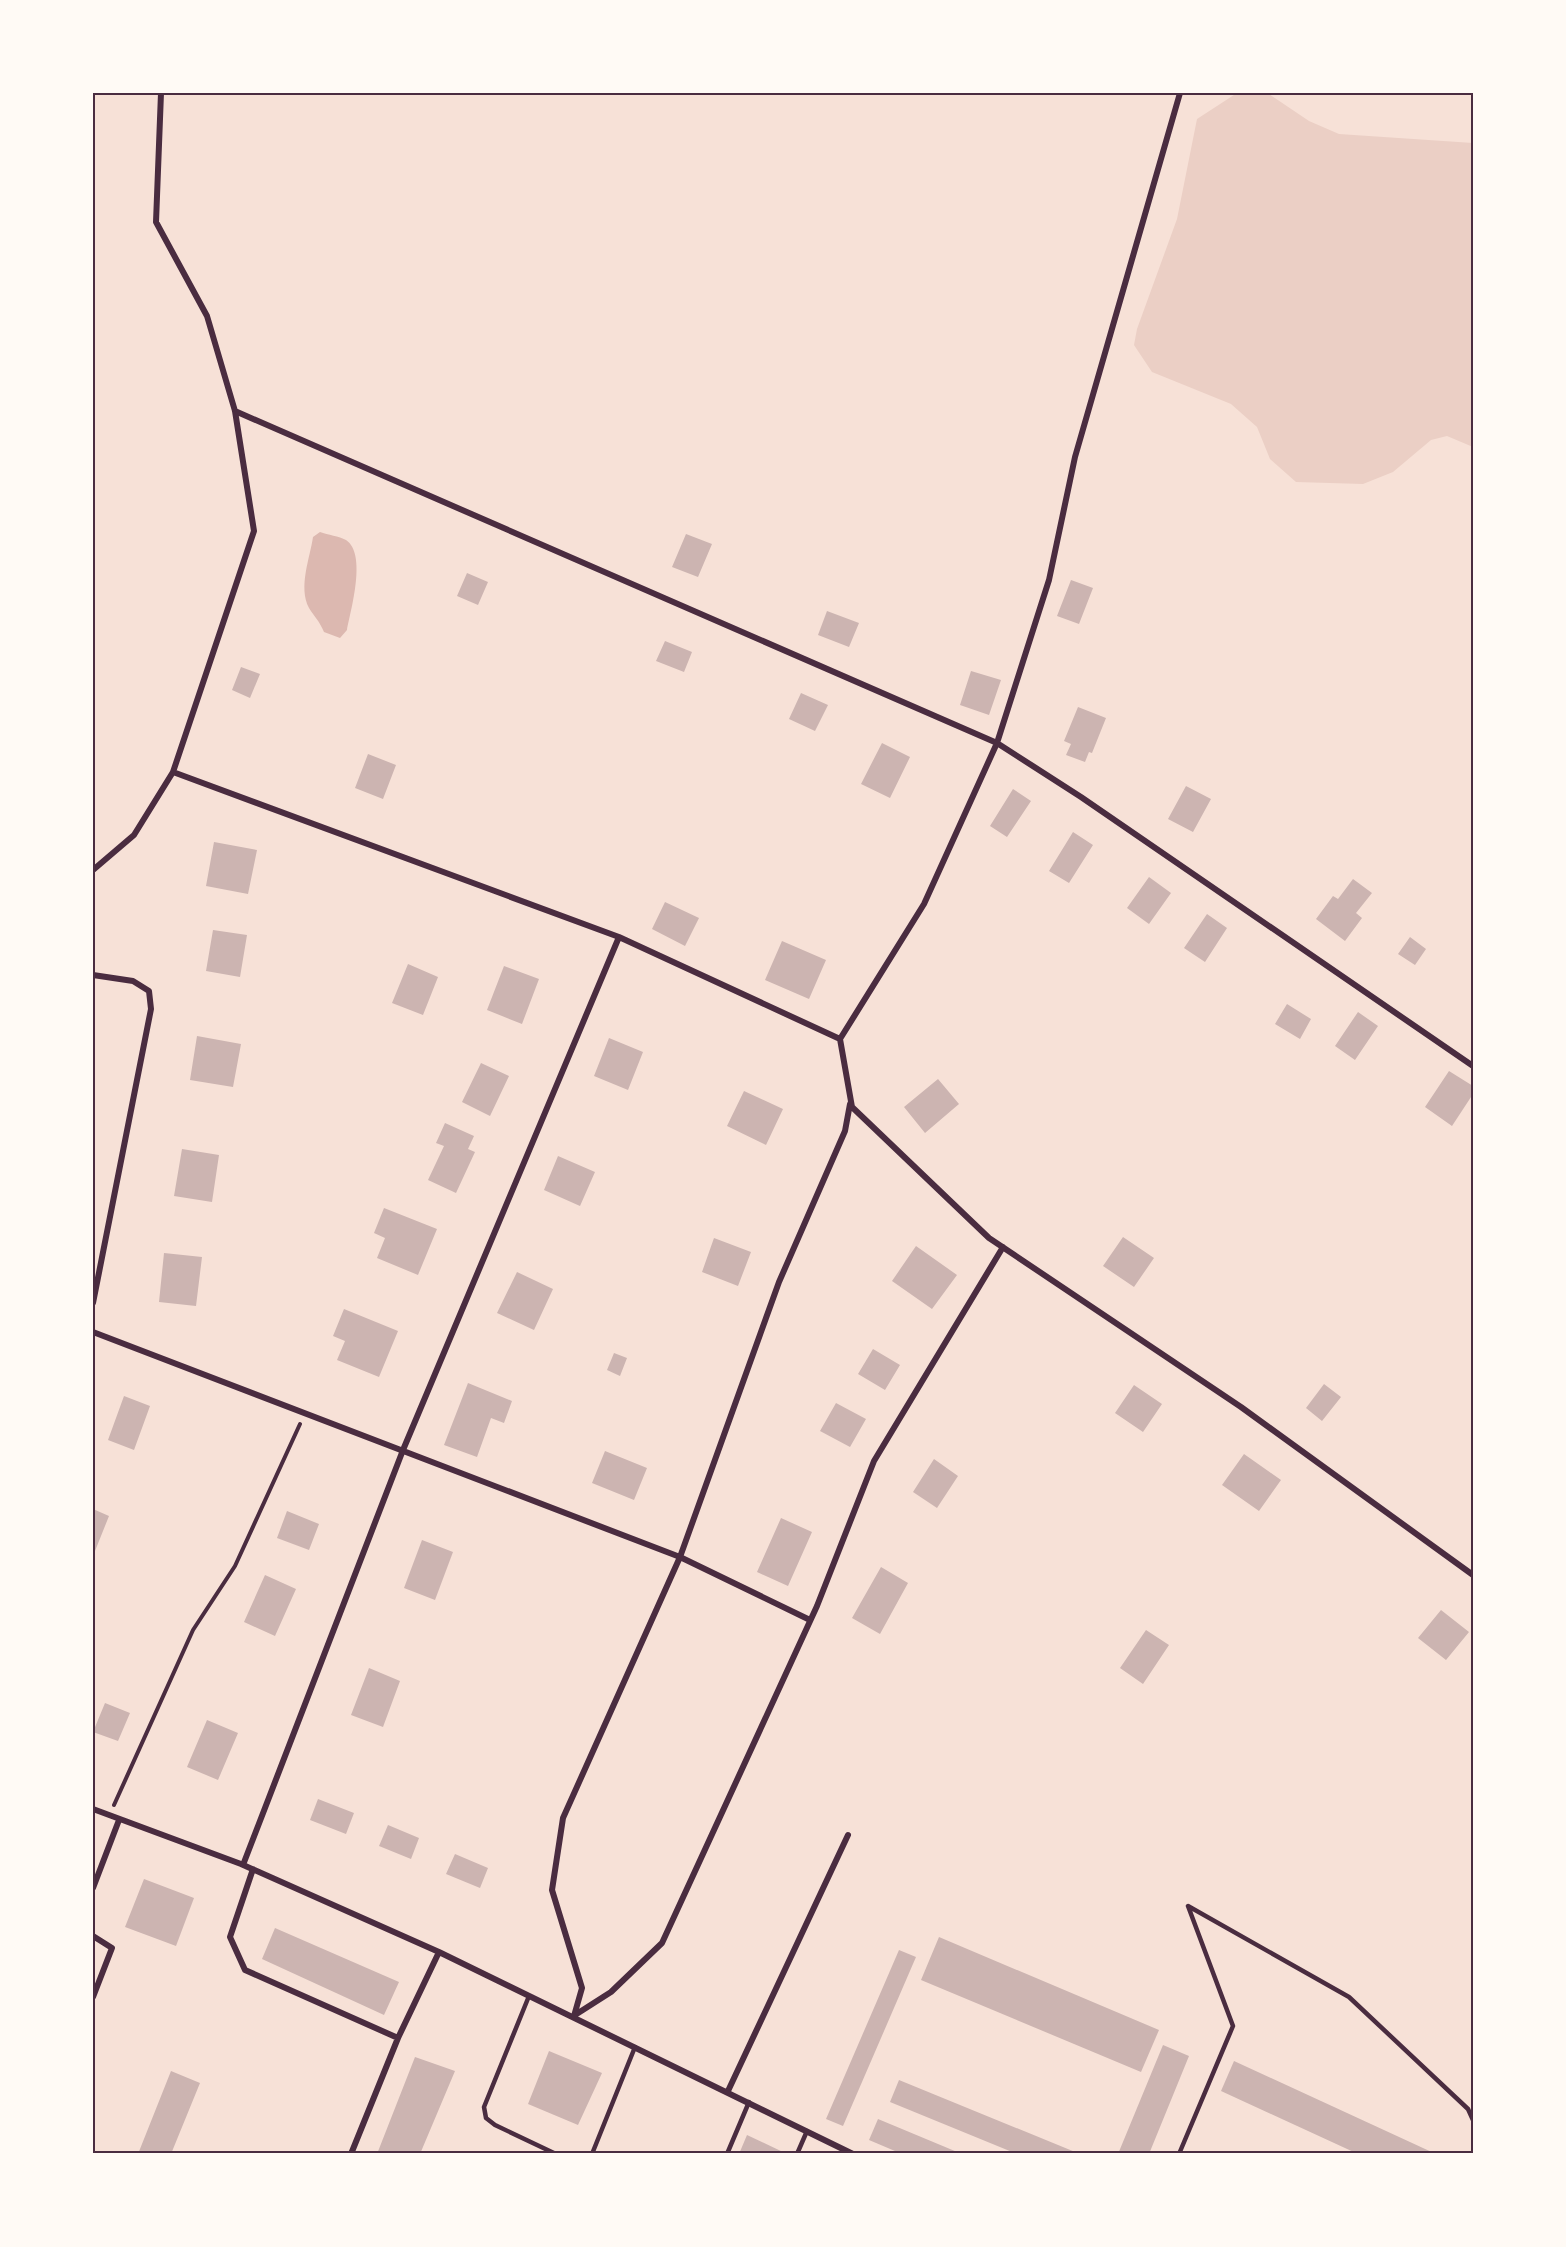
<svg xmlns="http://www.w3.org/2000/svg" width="1566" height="2247" font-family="'Noto Sans',sans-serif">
<rect width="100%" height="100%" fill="#f7e1d7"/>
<path fill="#ebcfc5" d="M1237,93L1269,94L1309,121L1339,134L1473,143V447L1447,436L1431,440L1393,472L1363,484L1296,482L1270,459L1257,427L1231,404L1152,372L1134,345L1137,329L1177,219L1197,119Z"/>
<path fill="#dcb8b0" d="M320,532C328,535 339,536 346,540C367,554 351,609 347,630L340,638L324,632C320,622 314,616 309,608C298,587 310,558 313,537Z"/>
<path fill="#ccb4b1" d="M686,534L712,544L698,577L672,567Z
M467,573L488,582L478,605L457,596Z
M1071,580L1093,588L1079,624L1057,616Z
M827,611L859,623L849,647L818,635Z
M665,641L692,652L684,672L656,661Z
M241,667L260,674L250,698L232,690Z
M971,671L1001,680L989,715L960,705Z
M801,693L828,705L815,731L789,719Z
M1078,707L1106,718L1092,753L1089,752L1085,762L1066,755L1071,744L1064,741Z
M882,743L910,757L890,798L861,784Z
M368,754L396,765L383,799L355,788Z
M1186,786L1211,799L1193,832L1168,819Z
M1013,789L1031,801L1007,837L990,826Z
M1073,832L1093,845L1069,883L1049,871Z
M214,842L257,850L248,894L206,886Z
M1149,877L1171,893L1149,924L1127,908Z
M1353,879L1372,893L1356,913L1362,918L1345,941L1316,919L1333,896L1338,899Z
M665,902L699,918L685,946L652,929Z
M1207,914L1227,928L1205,962L1184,948Z
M213,930L247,935L240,977L206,971Z
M1410,937L1426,949L1415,965L1398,954Z
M782,941L826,960L809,999L765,980Z
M408,964L438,977L423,1015L392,1003Z
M504,966L539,979L522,1024L487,1010Z
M1287,1004L1311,1019L1300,1039L1275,1024Z
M1358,1012L1378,1026L1355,1060L1335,1046Z
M197,1036L241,1044L233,1087L190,1080Z
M609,1038L643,1052L628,1090L594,1076Z
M481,1063L509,1076L490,1116L462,1102Z
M1449,1071L1473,1086V1094L1452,1126L1425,1107Z
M938,1079L959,1104L925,1133L904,1107Z
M744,1091L783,1109L766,1145L727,1126Z
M445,1123L474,1136L468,1149L475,1152L456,1193L428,1180L444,1146L436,1143Z
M182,1149L219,1155L212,1202L174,1196Z
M558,1156L595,1172L580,1206L544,1190Z
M384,1208L437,1229L418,1275L377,1258L385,1238L374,1233Z
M1123,1237L1154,1258L1134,1287L1103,1266Z
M714,1238L751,1252L738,1286L702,1272Z
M916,1246L957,1275L932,1309L892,1281Z
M164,1253L202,1257L196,1306L159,1302Z
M517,1272L553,1289L534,1330L497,1313Z
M344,1309L398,1331L379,1377L337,1360L345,1341L333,1336Z
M873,1349L900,1365L885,1390L858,1374Z
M614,1353L627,1358L620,1376L607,1370Z
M468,1383L512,1401L504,1423L491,1418L477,1457L444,1445Z
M1324,1384L1341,1397L1322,1421L1306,1408Z
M1134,1385L1162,1404L1143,1432L1115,1413Z
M124,1396L150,1406L134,1450L108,1440Z
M836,1403L866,1419L850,1447L820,1431Z
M605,1451L647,1468L634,1500L592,1483Z
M1244,1454L1281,1480L1259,1511L1222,1485Z
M934,1459L958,1476L937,1508L913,1492Z
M93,1509L109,1516L93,1556Z
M287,1511L319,1524L309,1550L277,1538Z
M781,1518L812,1532L788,1586L757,1572Z
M422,1540L453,1552L435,1600L404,1588Z
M881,1567L908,1583L880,1634L852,1618Z
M265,1575L296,1589L275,1636L244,1622Z
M1441,1610L1469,1632L1446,1660L1418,1638Z
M1146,1630L1169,1645L1143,1684L1120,1668Z
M369,1668L400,1681L383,1727L351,1715Z
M105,1703L130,1713L118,1741L93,1732Z
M207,1720L238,1733L218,1780L187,1767Z
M318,1799L354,1813L346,1834L310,1820Z
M388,1825L419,1838L411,1859L379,1846Z
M455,1854L488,1868L480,1888L446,1874Z
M144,1879L194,1898L176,1946L125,1927Z
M275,1928L399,1982L384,2015L262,1959Z
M939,1937L1159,2030L1141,2072L921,1980Z
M899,1950L916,1957L843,2126L826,2119Z
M1163,2045L1189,2056L1149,2154H1118Z
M549,2051L602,2073L578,2125L528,2104Z
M415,2057L455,2071L420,2154H377Z
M1234,2061L1436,2154H1358L1221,2091Z
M171,2071L200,2083L171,2154H138Z
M899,2080L1080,2154H1017L890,2102Z
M878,2119L962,2154H902L869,2140Z
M747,2135L783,2152L782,2154H739Z"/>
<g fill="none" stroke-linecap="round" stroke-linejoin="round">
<path stroke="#4a2c40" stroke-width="4" d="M114,1805L193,1630L235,1566L300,1424"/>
<path stroke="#4a2c40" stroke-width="4.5" d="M529,1996L484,2107L486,2118L495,2125L556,2154
M592,2154L635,2047
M727,2154L749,2102
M797,2154L807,2131
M1179,2154L1233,2026L1188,1906L1349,1997L1468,2109L1473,2120"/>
<path stroke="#4a2c40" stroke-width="6" d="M1180,93L1075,457L1049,580L997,743L1081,797L1473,1066
M235,411L997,743L924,904L840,1039L852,1107L989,1238L1241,1407L1473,1575
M173,772L619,937L840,1039
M93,870L134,835L173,772L254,531L235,411L207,316L156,222L161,93
M93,975L133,981L149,991L151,1009L93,1303
M93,1332L680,1557L810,1620
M93,1809L241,1864L439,1952L853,2154
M243,1865L403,1450L619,937
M253,1869L230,1937L245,1970L398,2038
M93,1888L119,1820
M93,1936L112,1948L93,1997
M575,2015L611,1992L662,1943L817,1606L874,1461L1003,1247
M574,2016L582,1988L552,1890L563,1818L680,1557L779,1282L845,1131L850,1104
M728,2091L848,1835
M351,2154L398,2038L439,1952"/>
</g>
<rect width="1566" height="2247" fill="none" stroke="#fffaf5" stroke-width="189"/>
<rect x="94" y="94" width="1378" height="2058" fill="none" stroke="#4a2c40" stroke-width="2"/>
</svg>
